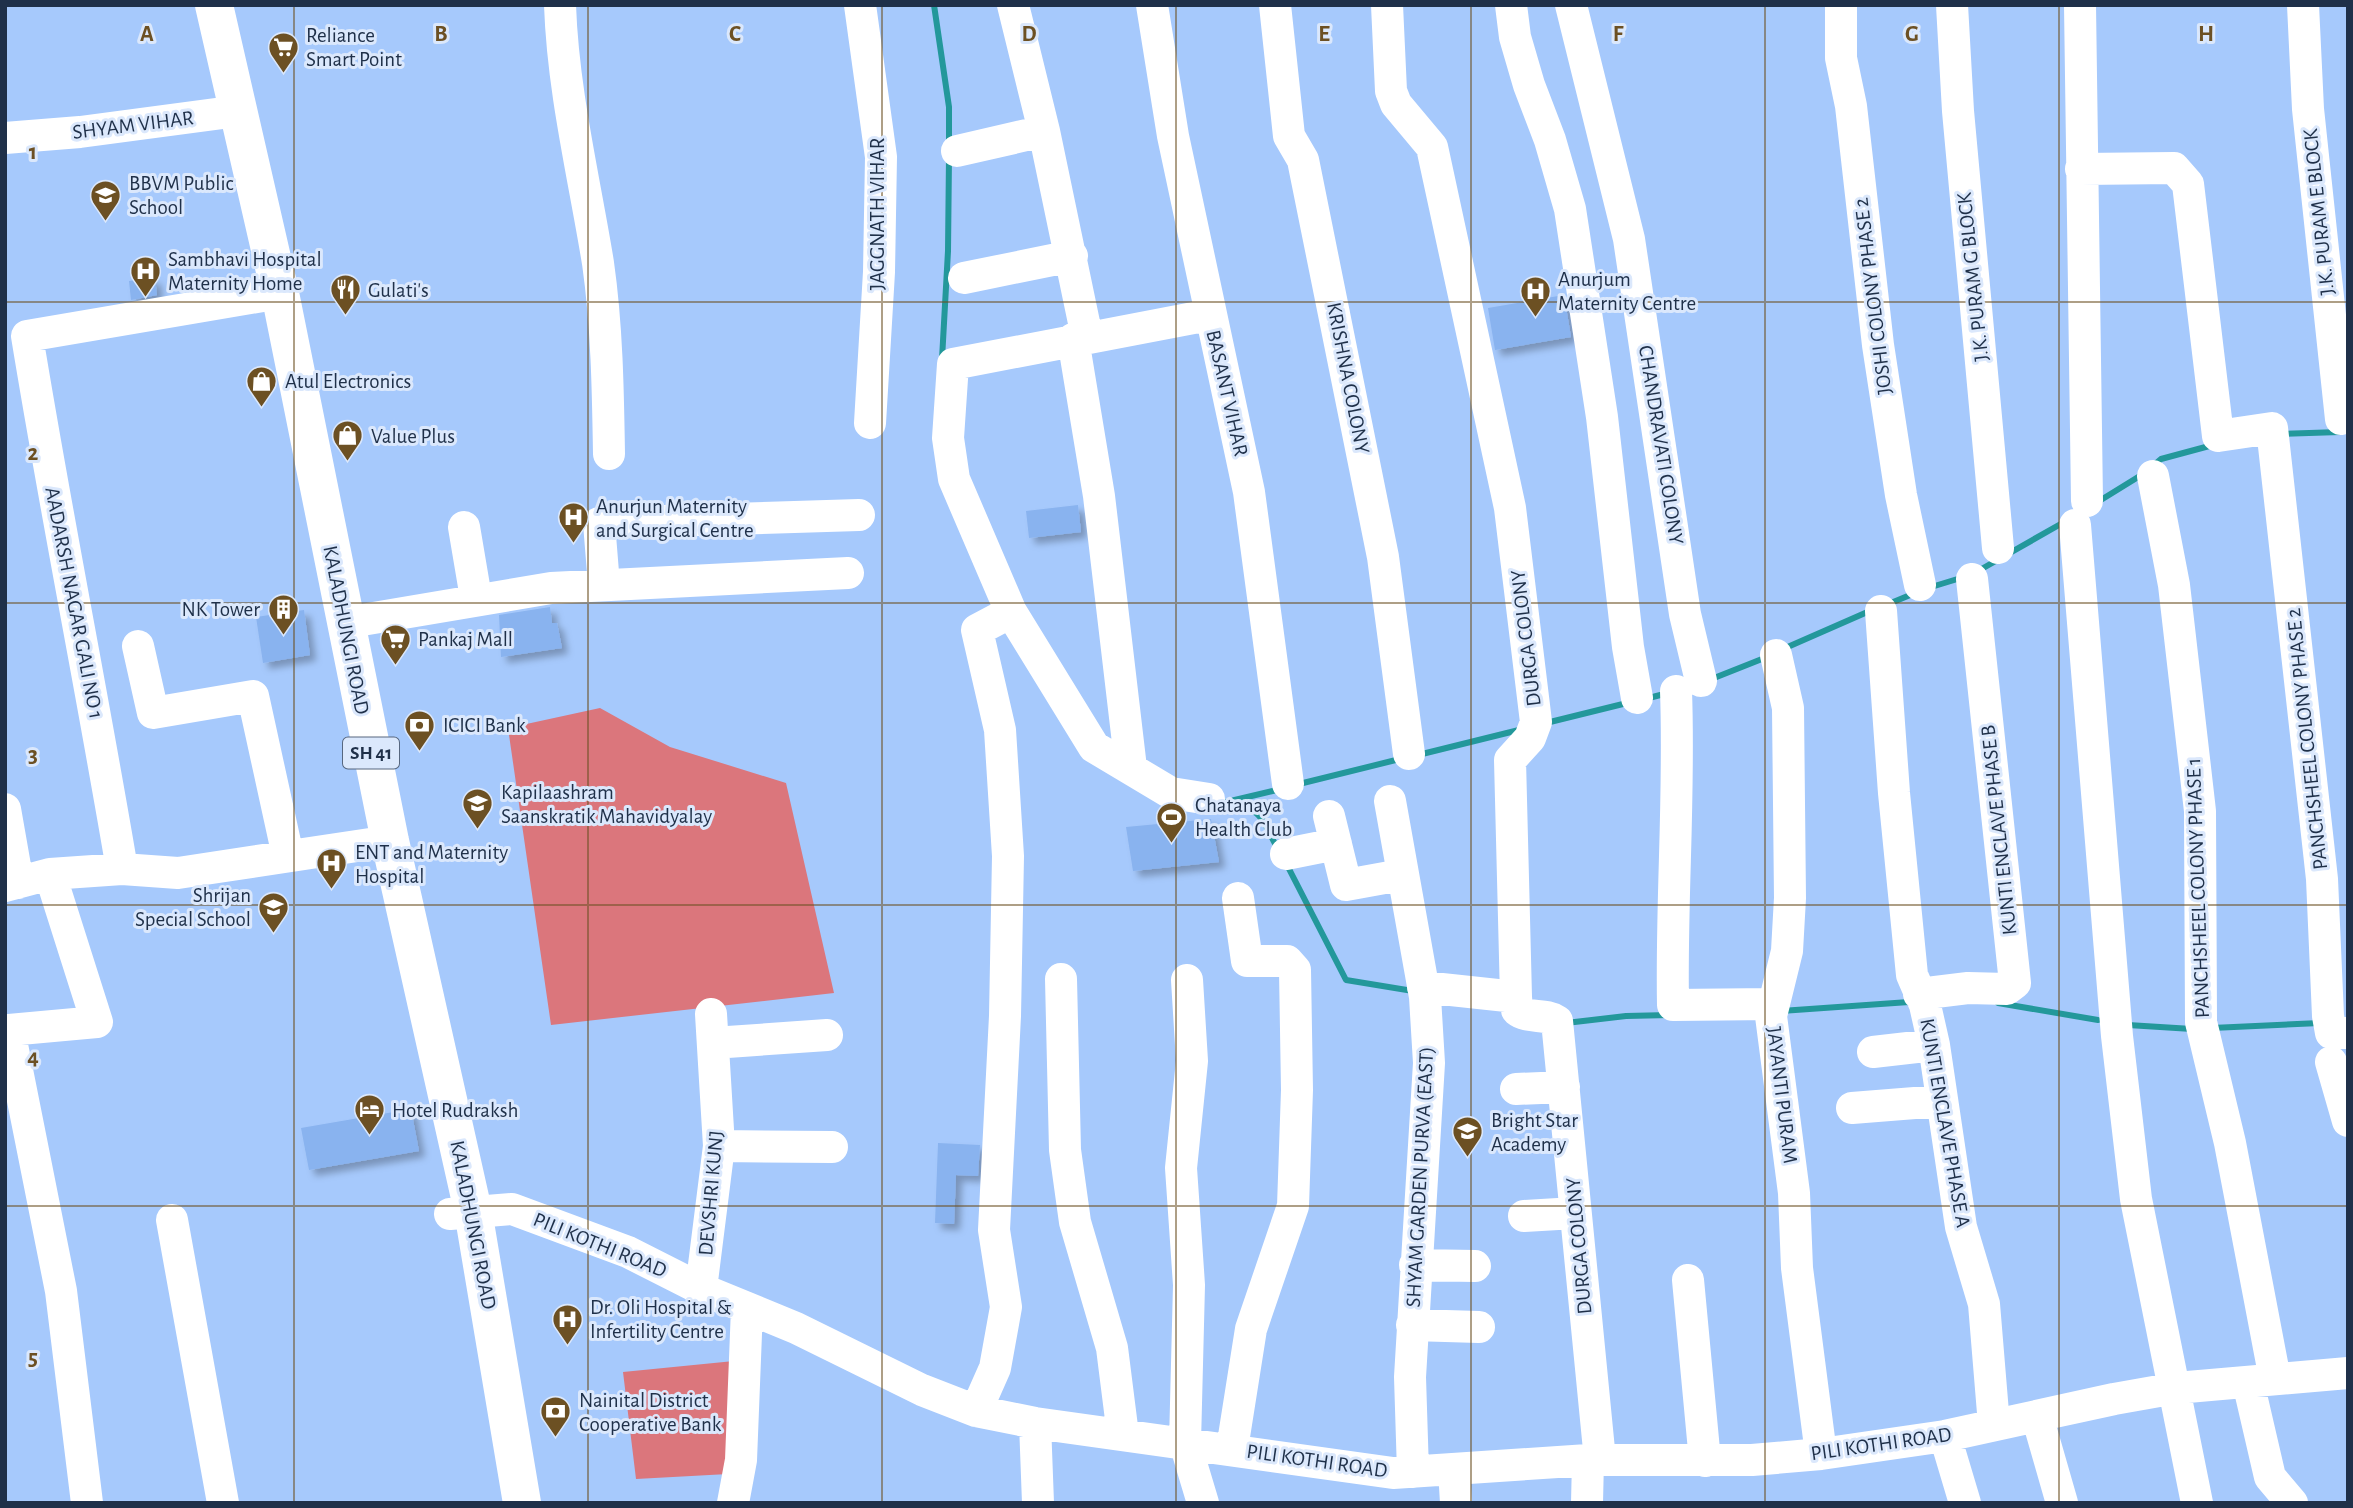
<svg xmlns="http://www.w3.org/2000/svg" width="2353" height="1508" font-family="'Alegreya Sans',sans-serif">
<defs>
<filter id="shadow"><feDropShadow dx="6" dy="6" stdDeviation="3.5" flood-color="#0004"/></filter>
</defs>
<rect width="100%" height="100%" fill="#a6c9fc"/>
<path fill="#db767c" d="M600,708L670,747L786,783L834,993L551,1025L508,728Z
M734,1361L728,1474L636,1479L623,1372Z"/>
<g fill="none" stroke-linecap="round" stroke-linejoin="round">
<path stroke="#23989b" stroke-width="6" d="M934,5L949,107V146
M942,359L948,251L949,157
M2282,434L2340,432
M2154,465L2161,459L2213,445
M2096,503L2143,474
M1978,571L2066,521
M1928,588L1964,577
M1886,605L1915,593
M1783,649L1872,610
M1709,680L1767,657
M1645,699L1668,693
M1546,723L1631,702
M1418,755L1523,729
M1295,785L1400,759
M1222,803L1281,789
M1227,804C1266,809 1261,820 1279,851
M1286,863L1346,980L1413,991
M1998,1003L2098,1020
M1781,1011L1909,1002
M1566,1023L1626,1016L1670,1015
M2128,1025L2192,1029
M2212,1028L2320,1023"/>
</g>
<path fill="#89b3ef" filter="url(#shadow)" d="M155,278L157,295L131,300L129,281Z
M1564,295L1571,337L1495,350L1488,308Z
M1078,505L1081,532L1029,538L1026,511Z
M550,607L552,623H557L562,648L501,657L499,615Z
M304,610L310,655L263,663L256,617Z
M1211,819L1219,862L1133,871L1126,827Z
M411,1109L419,1151L309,1170L301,1128Z
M938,1143L980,1145L978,1176L956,1175L954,1224L935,1223Z"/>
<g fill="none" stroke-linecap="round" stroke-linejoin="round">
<path stroke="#fff" stroke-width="32" d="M560,5C563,92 584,177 598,263C607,326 608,391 609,454
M860,5L881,157L879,272L870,423
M1013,5L1044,131L1087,337
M1152,5L1173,136L1249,492L1288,784
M1275,5L1289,136L1303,160L1383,557L1409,754
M1387,5L1391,91L1396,104L1432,147L1510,508L1536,722L1530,738L1510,760L1516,997L1517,1010C1528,1019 1545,1013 1557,1021L1600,1460
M1511,5L1515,37L1529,85L1550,140L1570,209L1602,417L1628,647L1637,698
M1571,5L1629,239L1685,614L1701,681
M1841,5V58L1851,106L1878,345L1901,495L1920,585
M1952,5L1958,111L1998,548
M2080,5L2087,501
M2303,5L2308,109L2341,419
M5,138L80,132L238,111
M957,151L1044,131
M2081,169L2174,168L2188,184L2218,436L2272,428L2322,879L2328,1016L2331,1033H2348
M964,278L1072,256
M1073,339L1099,496L1131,768
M2153,476L2174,585L2200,811L2201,1022L2230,1143L2275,1379
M2075,525L2117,1036L2136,1199L2197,1503
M464,527L476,598
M604,585L599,523L859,515
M1881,611L1894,793L1912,975L1925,1005L1934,1045L1961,1227L1984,1304L1994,1425
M344,623L551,588L848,573
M138,646L153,713L253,696L288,856
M1776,655L1788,708L1790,898L1787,951L1771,1016L1794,1193L1797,1268L1821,1454
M1676,691C1680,795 1671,900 1673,1005L1772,1004
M1209,799L1171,793L1094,747L1011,612L954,479L948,438L953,364L1209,315
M1390,801L1425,997L1429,1063L1410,1377L1413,1472
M5,809L18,883
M1329,816L1346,885L1401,875
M1286,854L1336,844
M122,869C92,691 56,514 27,336L280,293
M50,874L97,1022L9,1030L61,1291L87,1503
M5,886L50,874L122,869L178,873L390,841
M1061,979L1065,1150L1075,1222L1112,1348L1123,1435
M1187,980L1192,1061L1181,1168L1189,1285L1185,1443L1203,1503
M1423,987L1516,997
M1919,994L1968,988L2007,989L2015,983L1972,579
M713,1043L827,1035
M1873,1052L1934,1045
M2331,1062L2348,1121
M1516,1089L1564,1087
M1852,1108L1940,1101
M719,1146L832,1147
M450,1214L512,1209L628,1252L701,1289L796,1328L922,1390L976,1411L1035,1423L1393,1473L1588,1460H1752L1821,1454L1945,1436L2114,1399L2176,1388L2348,1373
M1524,1216L1575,1213
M172,1220L223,1503
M1415,1265L1475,1266
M1688,1280L1705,1461
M701,1289L719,1146L711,1014
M1412,1325L1479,1327
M2248,1382L2270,1477L2292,1503
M976,1411L995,1368L1006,1307L994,1230L1005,1016L1008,856L1000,730L977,630L1011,612
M2037,1416L2062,1503
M1035,1423L1038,1503
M1945,1436L1965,1503
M1232,1449L1251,1329L1293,1206L1297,1090L1295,970L1287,961H1247L1238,898
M1454,1469L1456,1503
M733,1503L741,1460L747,1308
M1587,1503L1588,1460"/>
<path stroke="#fff" stroke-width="38" d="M214,5L280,293L390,841L473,1211L522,1503"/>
</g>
<path fill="none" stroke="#6c5023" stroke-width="2" stroke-opacity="0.55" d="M294,5V1503M588,5V1503M882,5V1503M1176,5V1503M1471,5V1503M1765,5V1503M2059,5V1503M5,302H2348M5,603H2348M5,905H2348M5,1206H2348"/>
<defs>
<symbol id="supermarket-pin" viewBox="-11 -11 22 30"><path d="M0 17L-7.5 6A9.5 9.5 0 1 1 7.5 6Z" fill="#6c5023" stroke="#dbe8fc"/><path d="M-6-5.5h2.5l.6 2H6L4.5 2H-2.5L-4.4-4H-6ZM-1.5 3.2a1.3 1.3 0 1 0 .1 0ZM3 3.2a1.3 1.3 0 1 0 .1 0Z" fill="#fff"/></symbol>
<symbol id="school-pin" viewBox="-11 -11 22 30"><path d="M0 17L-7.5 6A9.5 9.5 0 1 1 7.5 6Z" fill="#6c5023" stroke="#dbe8fc"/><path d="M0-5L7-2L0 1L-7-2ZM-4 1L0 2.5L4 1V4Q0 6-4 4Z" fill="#fff"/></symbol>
<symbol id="hospital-pin" viewBox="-11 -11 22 30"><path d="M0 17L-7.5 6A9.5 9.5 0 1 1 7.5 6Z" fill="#6c5023" stroke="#dbe8fc"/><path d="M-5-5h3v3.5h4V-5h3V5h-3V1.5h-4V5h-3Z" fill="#fff"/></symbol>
<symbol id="restaurant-pin" viewBox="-11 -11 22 30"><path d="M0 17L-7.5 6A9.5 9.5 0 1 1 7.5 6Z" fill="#6c5023" stroke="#dbe8fc"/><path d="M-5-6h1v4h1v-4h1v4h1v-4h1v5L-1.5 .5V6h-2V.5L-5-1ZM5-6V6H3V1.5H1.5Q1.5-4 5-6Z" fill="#fff"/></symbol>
<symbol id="shop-pin" viewBox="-11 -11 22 30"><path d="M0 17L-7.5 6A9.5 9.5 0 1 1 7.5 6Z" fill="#6c5023" stroke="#dbe8fc"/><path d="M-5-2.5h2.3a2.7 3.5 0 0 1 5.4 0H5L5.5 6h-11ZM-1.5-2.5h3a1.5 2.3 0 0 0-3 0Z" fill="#fff"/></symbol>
<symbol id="building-pin" viewBox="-11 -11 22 30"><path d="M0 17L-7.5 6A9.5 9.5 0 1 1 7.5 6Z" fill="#6c5023" stroke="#dbe8fc"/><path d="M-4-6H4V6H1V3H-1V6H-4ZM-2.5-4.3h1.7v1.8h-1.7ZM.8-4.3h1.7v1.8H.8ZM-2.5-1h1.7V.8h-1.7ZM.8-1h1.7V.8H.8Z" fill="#fff"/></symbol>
<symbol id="bank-pin" viewBox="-11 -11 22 30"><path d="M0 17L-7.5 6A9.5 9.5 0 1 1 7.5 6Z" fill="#6c5023" stroke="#dbe8fc"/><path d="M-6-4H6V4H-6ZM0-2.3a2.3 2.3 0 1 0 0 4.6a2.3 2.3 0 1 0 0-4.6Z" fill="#fff"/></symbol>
<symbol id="stadium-pin" viewBox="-11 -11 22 30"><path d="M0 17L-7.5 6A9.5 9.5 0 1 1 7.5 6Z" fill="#6c5023" stroke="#dbe8fc"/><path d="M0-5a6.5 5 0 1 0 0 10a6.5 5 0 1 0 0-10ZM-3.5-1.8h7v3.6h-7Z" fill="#fff"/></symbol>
<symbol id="hotel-pin" viewBox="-11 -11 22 30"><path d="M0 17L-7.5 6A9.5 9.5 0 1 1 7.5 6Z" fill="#6c5023" stroke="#dbe8fc"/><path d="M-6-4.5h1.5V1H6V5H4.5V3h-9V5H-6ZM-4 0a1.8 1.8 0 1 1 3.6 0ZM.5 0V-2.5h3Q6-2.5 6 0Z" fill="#fff"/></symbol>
</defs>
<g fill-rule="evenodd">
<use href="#supermarket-pin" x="266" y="30" width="35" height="47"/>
<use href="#school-pin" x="88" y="178" width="35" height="47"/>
<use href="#hospital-pin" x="128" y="254" width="35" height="47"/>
<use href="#restaurant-pin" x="328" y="272" width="35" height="47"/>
<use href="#hospital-pin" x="1518" y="274" width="35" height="47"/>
<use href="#shop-pin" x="244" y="364" width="35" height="47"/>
<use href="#shop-pin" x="330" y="418" width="35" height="47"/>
<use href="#hospital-pin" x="556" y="500" width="35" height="47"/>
<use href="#building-pin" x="266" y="592" width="35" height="47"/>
<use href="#supermarket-pin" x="378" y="622" width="35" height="47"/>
<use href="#bank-pin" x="402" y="708" width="35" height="47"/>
<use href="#school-pin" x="460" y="786" width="35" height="47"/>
<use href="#stadium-pin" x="1154" y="800" width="35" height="47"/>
<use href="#hospital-pin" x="314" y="846" width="35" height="47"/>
<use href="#school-pin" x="256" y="890" width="35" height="47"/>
<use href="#hotel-pin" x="352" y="1092" width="35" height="47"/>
<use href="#school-pin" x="1450" y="1114" width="35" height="47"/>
<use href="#hospital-pin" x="550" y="1302" width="35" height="47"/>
<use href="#bank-pin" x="538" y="1394" width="35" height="47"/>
</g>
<g text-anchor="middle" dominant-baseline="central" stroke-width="6" stroke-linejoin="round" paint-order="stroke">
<rect fill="#dbe8fc" stroke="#57677f" stroke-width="2" x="343" y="737.5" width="56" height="31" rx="5"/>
<g font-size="19" font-weight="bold" fill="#1f3049">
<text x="371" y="753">SH 41</text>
</g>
<g font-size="21" fill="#1f3049" stroke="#dbe8fc" text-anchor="start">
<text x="306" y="35">Reliance<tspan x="306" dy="24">Smart Point</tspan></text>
<text x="129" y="183">BBVM Public<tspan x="129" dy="24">School</tspan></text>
<text x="168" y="259">Sambhavi Hospital<tspan x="168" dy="24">Maternity Home</tspan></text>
<text x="1558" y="279">Anurjum<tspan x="1558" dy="24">Maternity Centre</tspan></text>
<text x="368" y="290">Gulati's</text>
<text x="285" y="381">Atul Electronics</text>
<text x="371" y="436">Value Plus</text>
<text x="596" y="506">Anurjun Maternity<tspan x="596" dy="24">and Surgical Centre</tspan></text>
<text x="260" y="609" text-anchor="end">NK Tower</text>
<text x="418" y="639">Pankaj Mall</text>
<text x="443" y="725">ICICI Bank</text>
<text x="501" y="792">Kapilaashram<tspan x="501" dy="24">Saanskratik Mahavidyalay</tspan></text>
<text x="1195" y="805">Chatanaya<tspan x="1195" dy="24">Health Club</tspan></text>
<text x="355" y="852">ENT and Maternity<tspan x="355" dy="24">Hospital</tspan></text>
<text x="251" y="895" text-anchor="end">Shrijan<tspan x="251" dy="24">Special School</tspan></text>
<text x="392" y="1110">Hotel Rudraksh</text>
<text x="1491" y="1120">Bright Star<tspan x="1491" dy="24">Academy</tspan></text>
<text x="590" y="1307">Dr. Oli Hospital &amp;<tspan x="590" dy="24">Infertility Centre</tspan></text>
<text x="579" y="1400">Nainital District<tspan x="579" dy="24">Cooperative Bank</tspan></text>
</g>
<g font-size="21" fill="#1f3049" stroke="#dbe8fc">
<text transform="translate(133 125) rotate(-7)">SHYAM VIHAR</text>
<text transform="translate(2319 212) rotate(-96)">J.K. PURAM E BLOCK</text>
<text transform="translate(877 214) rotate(-90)">JAGGNATH VIHAR</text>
<text transform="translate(1973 277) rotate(-96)">J.K. PURAM G BLOCK</text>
<text transform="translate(1873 296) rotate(-97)">JOSHI COLONY PHASE 2</text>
<text transform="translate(1348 378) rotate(79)">KRISHNA COLONY</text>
<text transform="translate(1227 393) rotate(77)">BASANT VIHAR</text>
<text transform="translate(1661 445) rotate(81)">CHANDRAVATI COLONY</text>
<text transform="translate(74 603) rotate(79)">AADARSH NAGAR GALI NO 1</text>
<text transform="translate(346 630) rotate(79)">KALADHUNGI ROAD</text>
<text transform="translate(1526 638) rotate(-97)">DURGA COLONY</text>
<text transform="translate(2307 739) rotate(-96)">PANCHSHEEL COLONY PHASE 2</text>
<text transform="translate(1999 830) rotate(-96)">KUNTI ENCLAVE PHASE B</text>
<text transform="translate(2198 888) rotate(-92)">PANCHSHEEL COLONY PHASE 1</text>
<text transform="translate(1782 1095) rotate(83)">JAYANTI PURAM</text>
<text transform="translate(1945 1123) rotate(80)">KUNTI ENCLAVE PHASE A</text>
<text transform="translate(1420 1177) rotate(-87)">SHYAM GARDEN PURVA (EAST)</text>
<text transform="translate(711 1193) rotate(-85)">DEVSHRI KUNJ</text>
<text transform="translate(473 1225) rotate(79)">KALADHUNGI ROAD</text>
<text transform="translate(600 1245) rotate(22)">PILI KOTHI ROAD</text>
<text transform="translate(1579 1246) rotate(-95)">DURGA COLONY</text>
<text transform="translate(1881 1444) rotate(-8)">PILI KOTHI ROAD</text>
<text transform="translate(1317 1461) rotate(8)">PILI KOTHI ROAD</text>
</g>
</g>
<g font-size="23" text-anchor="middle" font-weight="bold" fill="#6c5023" stroke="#dbe8fc" stroke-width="6" stroke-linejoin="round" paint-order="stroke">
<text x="147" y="41">A</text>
<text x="441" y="41">B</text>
<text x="735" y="41">C</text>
<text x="1029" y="41">D</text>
<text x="1324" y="41">E</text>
<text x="1618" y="41">F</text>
<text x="1912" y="41">G</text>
<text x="2206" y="41">H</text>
<text x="33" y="159">1</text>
<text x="33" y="460">2</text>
<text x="33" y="762">3</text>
<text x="33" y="1064">4</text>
<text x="33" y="1365">5</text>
</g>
<rect width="2353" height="1508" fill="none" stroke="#1f3049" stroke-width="14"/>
</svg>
